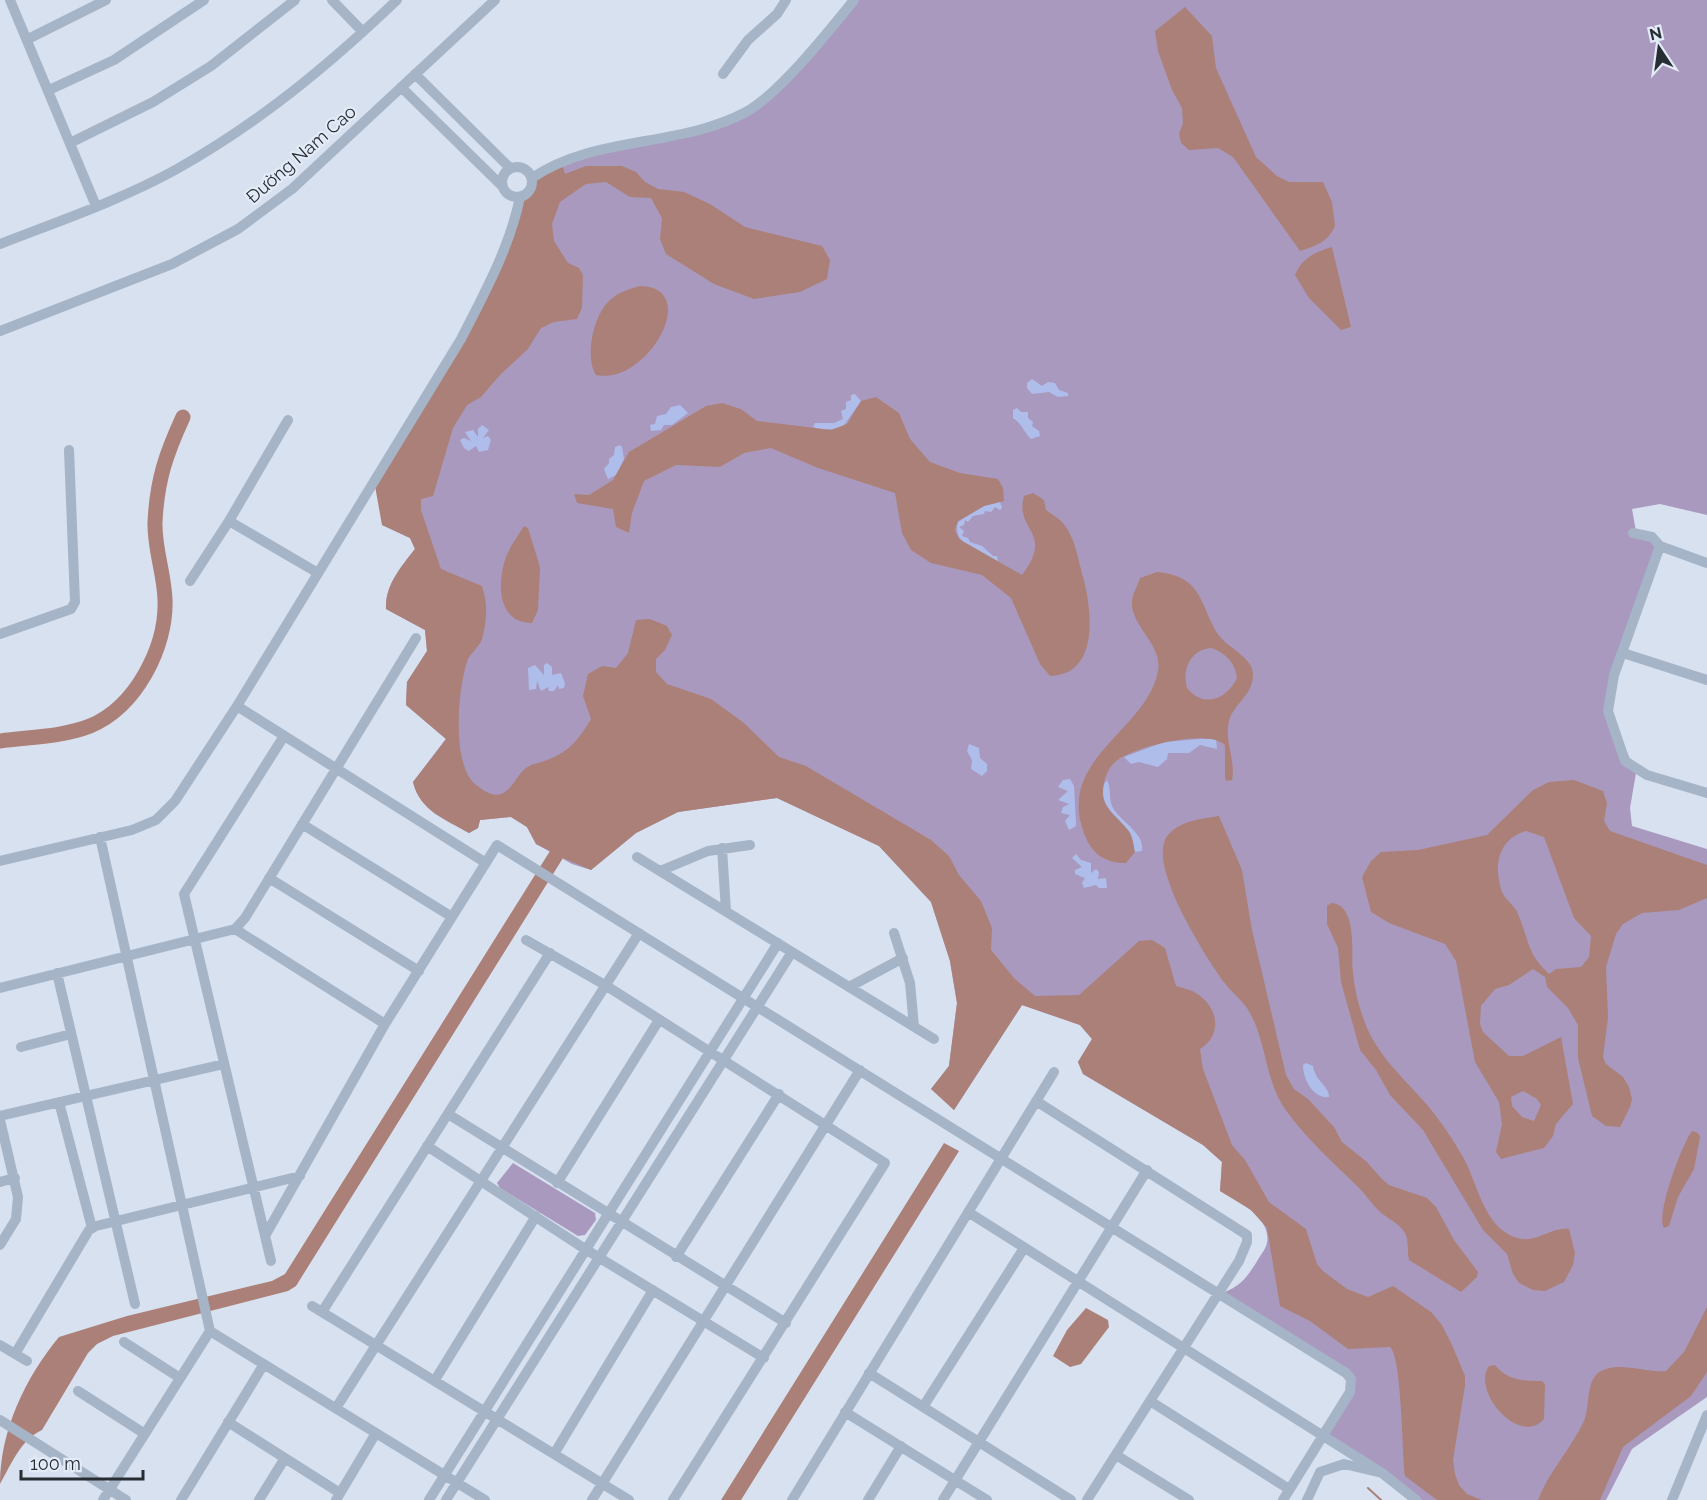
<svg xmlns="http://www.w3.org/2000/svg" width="1707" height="1500" font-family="Raleway,sans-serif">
<rect width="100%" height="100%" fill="#d8e1f0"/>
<path fill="#aa99be" d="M858,0H1707V515L1660,504L1632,509L1637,537L1651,540L1657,546L1605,702L1636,773L1630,808L1632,826L1707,849V1397L1632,1449L1606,1500H1422L1326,1435L1354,1381L1223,1293C1241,1285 1245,1280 1256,1263C1259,1257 1266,1249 1267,1243C1272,1217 1237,1201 1220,1191L1222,1162L1203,1145L1083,1074L1078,1062L1092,1039L1080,1025L1022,1005L954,1110L931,1089L949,1066L957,1003L950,961L931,902L879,846L777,798L678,812L636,833L591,870L572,864L536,844L527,827L511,817L480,820L478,828L469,833C445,819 420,811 413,782L446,739L406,705L407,682L427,651L425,630L386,609C385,585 401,567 415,549L410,538L382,525L522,199C531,194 535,189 535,179L560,165L749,114Z
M513,1163L595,1213L596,1220L585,1235L578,1236L500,1188L497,1183Z"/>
<path fill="#afbdeb" d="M1032,379L1042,386L1048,382L1055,383L1059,390L1068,393V396L1058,397L1049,392L1032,394L1027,388V383Z
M855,394L861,401L842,428L822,430L813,427L815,423H834L843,419L841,411L846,409V402L851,400V395Z
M680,405L688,413L672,425H664L661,430L651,431L650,425L655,424L657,416L666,414L671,407Z
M1017,408L1021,412H1028V418L1033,422L1032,426L1039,431L1040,436L1031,439C1023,431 1022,424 1013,418V410Z
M482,425L489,430L483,438L488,436L491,440L488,450L479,452L476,446L469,451L464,448L460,440L464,438L471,441L465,432L473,430L478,437V429Z
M620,445L622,447L624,459L616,475L608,479L604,469L609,463V459L614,455L615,447Z
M1000,502L1002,508L1000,510L995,507L991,512L985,511L984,514L973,516L968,522L965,520L964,525L959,527L964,531L962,536L968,538L970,542L982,546L993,556H997L998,562C982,553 951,544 958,522L984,506Z
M547,663L552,667V675L561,673L565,683L564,688L559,689L558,685L554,691H549L548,687L541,691L537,681L536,689L529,690L528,668L535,665L544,675V665Z
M1199,739H1216L1217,749L1200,745L1189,753H1168L1167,759L1158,767L1139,762L1131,764L1124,757L1164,742Z
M969,744L979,748L980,758L987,764V771L982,776L971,769L972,760L967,751Z
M1070,779L1074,786L1076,822V826L1069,830L1065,821L1070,815L1061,813L1063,807L1069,804L1058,800L1068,791L1058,787L1063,780Z
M1107,780C1112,789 1108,799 1113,808C1121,822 1145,833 1142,851L1135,852C1133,845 1133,839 1129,833C1121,817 1090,800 1107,780Z
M1076,854L1081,860L1091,863V873L1096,869L1099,872L1098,879L1106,878L1107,888H1099L1096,885L1084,888L1082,883L1085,878L1075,874V870L1082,867L1072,858Z
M1306,1063L1313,1066C1315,1081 1330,1087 1329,1097C1313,1099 1303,1079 1303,1065Z"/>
<path fill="#ab8078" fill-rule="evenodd" d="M1185,7L1212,36L1216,68L1256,157L1277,176L1289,182H1323L1332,202L1335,226C1328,242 1316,246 1300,251L1233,157L1218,148L1189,150L1181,143L1179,134L1183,123L1182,108L1172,90L1158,51L1155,31Z
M562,164L565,174L586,166H622L636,172L645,182L658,189L684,192L710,204L745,227L822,246L830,260L827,279L800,292L754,299L714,284L666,254L660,239L662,218L651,198L630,197L606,182L586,184L560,202L552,224L554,241L568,263L579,268L583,275L582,308L577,319L554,322L541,328L528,349L501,374L481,397L467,405L453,428L433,496L421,499V510L441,569L482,586C488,603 487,622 482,639C479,648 469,654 467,662C458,689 451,765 476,785C483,790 492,797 501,794C516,788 517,769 534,764C564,756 575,746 591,719L583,696L588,674L602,666L616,668L628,653L636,620L650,619L667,626L672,635L665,650L656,659V672L667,684L711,699L744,723L779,757L806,766L931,840L949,856L959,875L981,901L992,928L991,950L1014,978L1035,996L1079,995L1139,941L1152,940L1165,948L1176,986C1182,988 1189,989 1194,992C1218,1005 1224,1034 1200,1049L1203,1069L1232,1145L1245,1160L1269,1202L1306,1229L1317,1264L1323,1271L1347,1289L1368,1297L1393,1286L1431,1312L1442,1325L1452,1345L1465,1376V1386L1453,1460L1455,1474L1459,1485L1467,1494L1482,1500H1437L1405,1476C1402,1453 1402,1358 1390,1347L1348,1349L1310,1321L1280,1306L1267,1228L1251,1210L1220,1191L1222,1162L1203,1145L1083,1074L1078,1062L1092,1039L1080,1025L1022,1005L954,1110L931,1089L949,1066L957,1003L950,961L931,902L879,846L777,798L678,812L636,833L591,870L563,858L296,1286L288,1291L113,1336L97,1344L88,1353L42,1430C21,1439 11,1465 0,1484C0,1431 25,1378 59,1337L127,1316L272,1281L285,1274L550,851L536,844L527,827L511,817L480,820L478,828L469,833C445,819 420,811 413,782L446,739L406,705L407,682L427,651L425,630L386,609C385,585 401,567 415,549L410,538L382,525L375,486L463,341L522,199C531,194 535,189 535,179Z
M1332,247L1351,327L1341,330L1309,298L1295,275C1302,258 1315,252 1332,247Z
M640,286C703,287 647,386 596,375C584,356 594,314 610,300C619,292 629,289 640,286Z
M876,397L899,413L910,439L930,462L960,473L998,479L1003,488L1004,501L984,506L958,521L955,530L959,539L1022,575C1055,531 1014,531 1024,496L1033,493L1044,500L1046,510C1050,513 1057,517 1061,521C1075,535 1078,559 1083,577C1092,609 1100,675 1050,676L1040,664L1011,598L982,575L931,563L911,550L902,533L895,493L818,468L771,448L744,453L720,467L676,465L644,481L632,513L629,533L616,527L613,509L577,503L574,494L589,495L613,480L629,452L706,406L722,403L741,409L757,421L831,430L847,424L861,401Z
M524,526L528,528L540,567L538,610L532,623C498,623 497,585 505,560C508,549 518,536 524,526Z
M1157,572C1169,573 1182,576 1191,585C1206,600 1208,625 1223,640C1232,649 1252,659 1253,673C1254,695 1234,703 1229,721C1224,741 1236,760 1232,780L1227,781L1225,778V745C1207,728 1132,747 1115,762C1107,769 1103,782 1103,792C1103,810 1118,817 1128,830C1133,836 1133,844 1135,852L1126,863C1107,863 1094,856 1086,838C1052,759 1146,733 1158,671C1163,644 1129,625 1132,600C1133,593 1138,585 1140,578ZM1212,648C1226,654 1235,662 1237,678C1227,699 1204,709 1187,688C1182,670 1190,649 1212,648Z
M1574,780L1603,791L1607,803L1604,821L1610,831L1707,865V898L1679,910L1642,913L1623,924L1616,934L1606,967L1608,1018L1603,1057L1606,1064L1623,1077L1629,1087L1632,1099L1630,1107L1620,1127L1606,1126L1592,1116L1578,1058V1025L1568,1008L1547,987L1545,977L1533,969L1509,985L1495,989L1481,1006L1480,1024L1483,1032L1509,1056H1523L1561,1037L1573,1104L1556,1124L1553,1136L1544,1148L1501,1159L1496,1152L1502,1124L1499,1102L1475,1062L1456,961L1445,944L1389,923L1371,912L1362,877L1371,861L1381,852L1418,850L1487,835L1533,790L1549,782ZM1526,831L1544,837L1574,918L1591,936L1589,957L1581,967L1556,969L1549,974C1526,952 1530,942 1518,914C1515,905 1505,900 1502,892C1493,866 1498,839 1526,831ZM1523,1091L1537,1099L1541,1105L1534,1121L1522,1117L1512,1106L1511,1097Z
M1219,816L1242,870L1252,930L1286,1075L1294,1089L1308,1099L1334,1127L1342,1142L1367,1162L1382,1179L1389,1185L1427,1198L1436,1207L1454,1240L1478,1272L1477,1277L1461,1292L1409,1260C1407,1251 1409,1241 1405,1233C1400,1224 1385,1217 1378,1210C1371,1203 1366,1195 1360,1189C1334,1163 1307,1140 1285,1109C1264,1079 1267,1039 1247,1008C1240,998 1230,991 1223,981C1206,957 1143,860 1169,834C1182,820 1202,819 1219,816Z
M1331,903C1358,904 1351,954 1353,971C1354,987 1358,1004 1364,1020C1376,1055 1405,1079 1429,1107C1440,1121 1451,1136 1460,1152C1476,1176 1481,1219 1508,1234C1534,1249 1546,1227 1569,1229L1575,1253L1573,1265L1564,1282L1545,1291L1533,1290L1519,1283L1513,1274L1507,1254L1483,1230L1423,1130L1390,1095L1376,1070L1360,1050L1341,982L1338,948L1327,924V906Z
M1692,1131L1698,1133L1700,1137L1694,1169L1678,1197L1669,1226L1664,1228C1655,1216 1682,1144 1692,1131Z
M944,1143L959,1151L741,1500H721Z
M1707,1307V1372L1691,1396L1623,1447L1600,1500H1538C1549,1471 1571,1449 1584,1421C1591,1404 1584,1375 1606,1369C1625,1363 1647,1373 1666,1371L1684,1352Z
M1086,1308L1108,1320L1109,1327L1081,1364L1070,1367L1053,1356L1067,1330Z
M1495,1365C1508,1381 1524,1381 1542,1381L1545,1384L1544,1419C1520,1447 1471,1392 1489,1366Z"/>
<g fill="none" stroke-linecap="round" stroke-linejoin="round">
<path stroke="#ab8078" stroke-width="2" d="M1368,1488L1381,1500"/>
<path stroke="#ab8078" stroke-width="15" d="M0,741C29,737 62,737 90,726C136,707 167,647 165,599C164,573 154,547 155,522C157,480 166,454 183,417"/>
<path stroke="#a5b4c7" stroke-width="10" d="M10,0L96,206
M332,0L363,32
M28,39L106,0
M415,74L510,168
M723,74L748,40L777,14L786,0
M401,87L503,187
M49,90L114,60L204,0
M70,143L153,102L211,66L295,0
M502 182a15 15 0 1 1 30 0a15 15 0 1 1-30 0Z
M532,178C595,135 679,148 746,112C779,94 829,31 854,0
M0,244C59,221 121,200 177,169C259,123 329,65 397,0
M0,331L172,264L238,229L292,189L495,0
M229,521L318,573
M1633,533L1652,537L1660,546L1614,675L1608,711L1625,761L1647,775L1707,793
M1660,546L1707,563
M190,581L229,521L288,420
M0,634L71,609L75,602L69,450
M1623,653L1707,680
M237,706L486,863
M302,824L452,917
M100,837L210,1331L103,1500
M722,848L726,911
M637,857L934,1039
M0,861L132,830L156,820L175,801L237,706L461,339C484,294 510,247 520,197
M660,871L708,851L750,845
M269,878L419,971
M235,929L385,1024
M894,933L910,983L914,1027
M526,940L605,985L885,1163L673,1500
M57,973L135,1304
M849,987L903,958
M0,988L235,929L245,918L416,638
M21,1047L71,1034
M1036,1101L1247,1235V1242L1239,1261L1087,1500
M59,1102L92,1228
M448,1114L786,1323
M0,1116L224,1064
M0,1120L18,1197L16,1219L0,1245
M427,1146L585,1249L764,1358
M0,1182L15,1178
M557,1183L659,1020
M968,1212L1382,1473
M265,1236L385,1024L497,845L1346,1373L1351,1379L1350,1392L1283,1500
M676,1257L779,1094
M271,1261L184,894L284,736
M312,1306L629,1500
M322,1312L550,953
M210,1331L485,1500
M124,1342L180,1378
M0,1345L27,1361
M15,1354L89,1230L96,1226L300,1176
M869,1373L1071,1500
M435,1380L536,1216
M78,1391L145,1434
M1150,1401L1289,1489
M923,1407L1024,1248
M336,1408L639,933
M845,1412L987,1500
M0,1420L126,1500
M228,1422L340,1493
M554,1454L653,1290
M1116,1455L1189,1500
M181,1500L264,1364
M259,1500L285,1458
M336,1500L376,1433
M429,1500L778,943
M446,1500L792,952
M592,1500L860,1070
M792,1500L1054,1072
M868,1500L901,1446
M943,1500L1147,1170
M1307,1500L1320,1472L1344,1464L1382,1473L1416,1500
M1672,1500L1707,1415"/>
</g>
<g text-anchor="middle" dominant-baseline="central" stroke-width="4.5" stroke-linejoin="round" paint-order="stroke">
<g font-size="18" fill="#262d33" stroke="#e4ebf8">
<text transform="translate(301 154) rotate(-41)">Đường Nam Cao</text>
</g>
</g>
<g transform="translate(1659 48) rotate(347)" stroke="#e4ebf8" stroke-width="4.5" paint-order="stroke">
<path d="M0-4.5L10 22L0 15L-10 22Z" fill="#262d33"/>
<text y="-9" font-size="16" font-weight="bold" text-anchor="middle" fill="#262d33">N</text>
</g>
<path d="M21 1470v9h122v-9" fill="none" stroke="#262d33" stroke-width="3"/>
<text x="30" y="1470" font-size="18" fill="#262d33" stroke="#e4ebf8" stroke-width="4.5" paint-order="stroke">100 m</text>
</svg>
